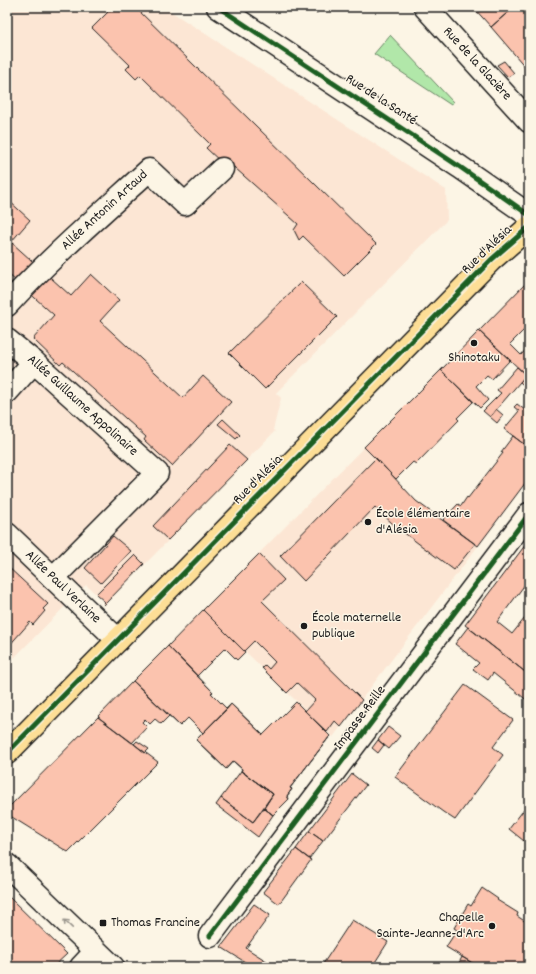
<svg xmlns="http://www.w3.org/2000/svg" width="536" height="974" font-family="Dekko,sans-serif">
<rect width="100%" height="100%" fill="#fcf5e5"/>
<filter id="ink" filterUnits="userSpaceOnUse"><feTurbulence type="fractalNoise" baseFrequency=".025" numOctaves="2"/><feDisplacementMap in="SourceGraphic" scale="8" xChannelSelector="R" yChannelSelector="G"/><feConvolveMatrix kernelMatrix="1 2 1 2 8 2 1 2 1" color-interpolation-filters="sRGB"/></filter>
<g filter="url(#ink)">
<path fill="#fce6d4" d="M7,7H164L446,190L447,220L276,393L281,398L273,430L275,431L155,554L104,605L103,604L105,602L86,585L7,665Z
M364,447L415,500L478,546L333,737L203,610Z"/>
<path fill="#b1e7a9" stroke="#668262" d="M390,35L453,102L451,105L374,54Z"/>
<path fill="#fbc3ae" stroke="#1c1c1c" d="M113,7H135L376,244L344,276L303,236L299,240L294,230L298,224L226,160L222,163L206,148L210,144L140,75L136,79L126,69L130,65L92,28Z
M307,7H321L317,13Z
M473,7H514L491,27Z
M514,7H529V68L527,69L491,27Z
M504,61L514,73L508,77L497,65Z
M7,199L30,220L11,242L71,296L91,274L119,300L100,321L183,398L203,376L231,402L172,466L144,440L146,437L63,362L60,365L33,339L54,315L7,273Z
M529,280V325L510,344L521,355L529,346V372L526,375L479,331Z
M301,282L337,317L265,389L229,353Z
M479,331L510,360L492,379L487,375L476,386L488,400L480,408L441,370Z
M517,367L526,375L490,417L483,411L501,393L497,390Z
M441,370L473,402L457,418L459,420L416,464L413,462L396,479L364,447Z
M526,376L529,379V390L520,382Z
M517,404L529,413V448L504,429L519,411L514,407Z
M496,409L503,415L497,423L490,417Z
M223,419L240,435L236,439L218,424Z
M513,436L529,448V478L478,546L443,520L458,504L461,506L467,497L468,498L503,453L501,452Z
M230,445L247,460L168,540L153,526Z
M376,458L416,501L475,544L454,570L395,526L375,507L304,581L280,556Z
M113,536L131,551L101,583L85,568Z
M529,540V579L497,622L512,634L529,613V675L465,625Z
M259,554L284,580L262,601L362,700L341,727L335,721L327,732L305,711L315,700L297,683L287,693L262,668L265,665L269,669L275,662L254,641L244,651L203,610Z
M135,555L144,564L104,605L103,604L105,602L96,594Z
M7,566L48,604L43,609L45,611L33,625L30,622L7,648Z
M203,610L245,652L237,660L225,648L197,676L168,646Z
M468,627L529,675V702L493,673L488,680L473,669L479,663L455,644Z
M168,646L213,692L211,693L227,709L231,704L263,735L296,702L330,736L290,788L292,789L287,796L289,799L273,815L264,808L273,794L241,771L242,769L233,761L226,769L196,740L203,733L188,718L180,726L133,681Z
M168,646L213,692L211,693L227,709L203,733L188,718L180,726L133,681Z
M133,681L169,716L161,724L155,719L150,724L145,719L142,722L147,727L132,743L98,717Z
M465,685L513,720L493,747L503,755L455,820L443,812L395,777Z
M296,702L330,736L290,788L292,789L287,796L289,799L273,815L264,808L273,794L241,771L242,769L233,761L226,769L196,740L231,704L263,735Z
M98,717L158,762L68,852L7,814V809Z
M388,727L400,736L389,749L378,740Z
M378,740L384,745L378,753L372,748Z
M137,741L149,749L145,753L134,744Z
M241,771L273,794L253,822L221,798Z
M352,774L366,785L323,841L309,831Z
M221,798L253,822L264,808L273,815L258,837L216,805Z
M529,803V845L509,829Z
M309,831L323,841L309,859L296,849Z
M296,849L311,860L279,904L263,892Z
M482,888L498,899L497,900L518,913L517,916L529,924V967H479L446,947L457,930L454,928L468,904L471,906Z
M7,895L67,954L53,967H7Z
M254,904L270,915L246,948L276,967H253L221,947Z
M352,920L388,942L372,967H321Z
M462,957L479,967H457Z"/>
<g fill="none" stroke-linecap="round" stroke-linejoin="round">
<defs>
<g id="minor">
<path d="M218,7L460,167L529,215"/>
<path id="s1" d="M425,7L529,121"/>
<path id="s2" d="M7,305C51,257 101,214 149,170L185,204L222,169"/>
<path id="s3" d="M7,340L34,362L157,473L53,578"/>
<path d="M7,392L34,362"/>
<path id="s4" d="M7,534L118,640"/>
<path d="M7,865L113,967"/>
<path d="M210,936L529,514"/>
<path d="M81,967L96,951"/>
</g>
<path id="major" d="M7,753L491,260L529,227"/>
</defs>
<use href="#minor" stroke="#1c1c1c" stroke-width="25"/>
<use href="#major" stroke="#1c1c1c" stroke-width="25"/>
<use href="#minor" stroke="#fcf5e5" stroke-width="22"/>
<use href="#major" stroke="#fdde96" stroke-width="22"/>
<defs>
<path id="cycleway" d="M218,7L460,167L529,215
M7,753L491,260L529,227
M210,936L529,514"/>
</defs>
<use href="#cycleway" stroke="#fcf5e5" stroke-width="8"/>
<use href="#cycleway" stroke="#1b5e20" stroke-width="5"/>
</g>
<defs><path id="oneway-shaft" d="M-6 0H5M1.5-3L5.5 0L1.5 3" fill="none" stroke-width="1.6" stroke-linecap="round" stroke-linejoin="round"/></defs>
<use stroke="#97938b" href="#oneway-shaft" transform="translate(68 924) rotate(-136)"/>
</g>
<g fill="#1c1c1c" stroke="#fcf5e5" stroke-width="1.5">
<circle cx="474" cy="343" r="4"/>
<circle cx="368" cy="522" r="4"/>
<circle cx="304" cy="626" r="4"/>
<rect x="99" y="919" width="8" height="8" rx="2"/>
<circle cx="492" cy="926" r="4"/>
</g>
<g text-anchor="middle" dominant-baseline="central" stroke-width="3" stroke-linejoin="round" paint-order="stroke">
<g font-size="14" fill="#1c1c1c" stroke="#fcf5e5">
<text stroke="none"><textPath href="#s1" startOffset="77">Rue de la Glacière</textPath></text>
<text transform="translate(381 100) rotate(33)">Rue de la Santé</text>
<text stroke="none"><textPath href="#s2" startOffset="136">Allée Antonin Artaud</textPath></text>
<text transform="translate(487 250) rotate(-44)">Rue d'Alésia</text>
<text stroke="none"><textPath href="#s3" startOffset="100">Allée Guillaume Appolinaire</textPath></text>
<text transform="translate(258 480) rotate(-45)">Rue d'Alésia</text>
<text stroke="none"><textPath href="#s4" startOffset="77">Allée Paul Verlaine</textPath></text>
<text transform="translate(360 718) rotate(-53)">Impasse Reille</text>
</g>
<g font-size="14" fill="#1c1c1c" stroke="#fcf5e5" text-anchor="start">
<text x="474" y="358" text-anchor="middle">Shinotaku</text>
<text x="376" y="514">École élémentaire<tspan x="376" dy="16">d'Alésia</tspan></text>
<text x="312" y="618">École maternelle<tspan x="312" dy="16">publique</tspan></text>
<text x="484" y="918" text-anchor="end">Chapelle<tspan x="484" dy="16">Sainte-Jeanne-d'Arc</tspan></text>
<text x="111" y="923">Thomas Francine</text>
</g>
</g>
<rect width="536" height="974" fill="none" stroke="#fcf5e5" stroke-width="24"/>
<rect x="12" y="12" width="512" height="950" fill="none" stroke="#1c1c1c" stroke-width="1.5" filter="url(#ink)"/>
</svg>
